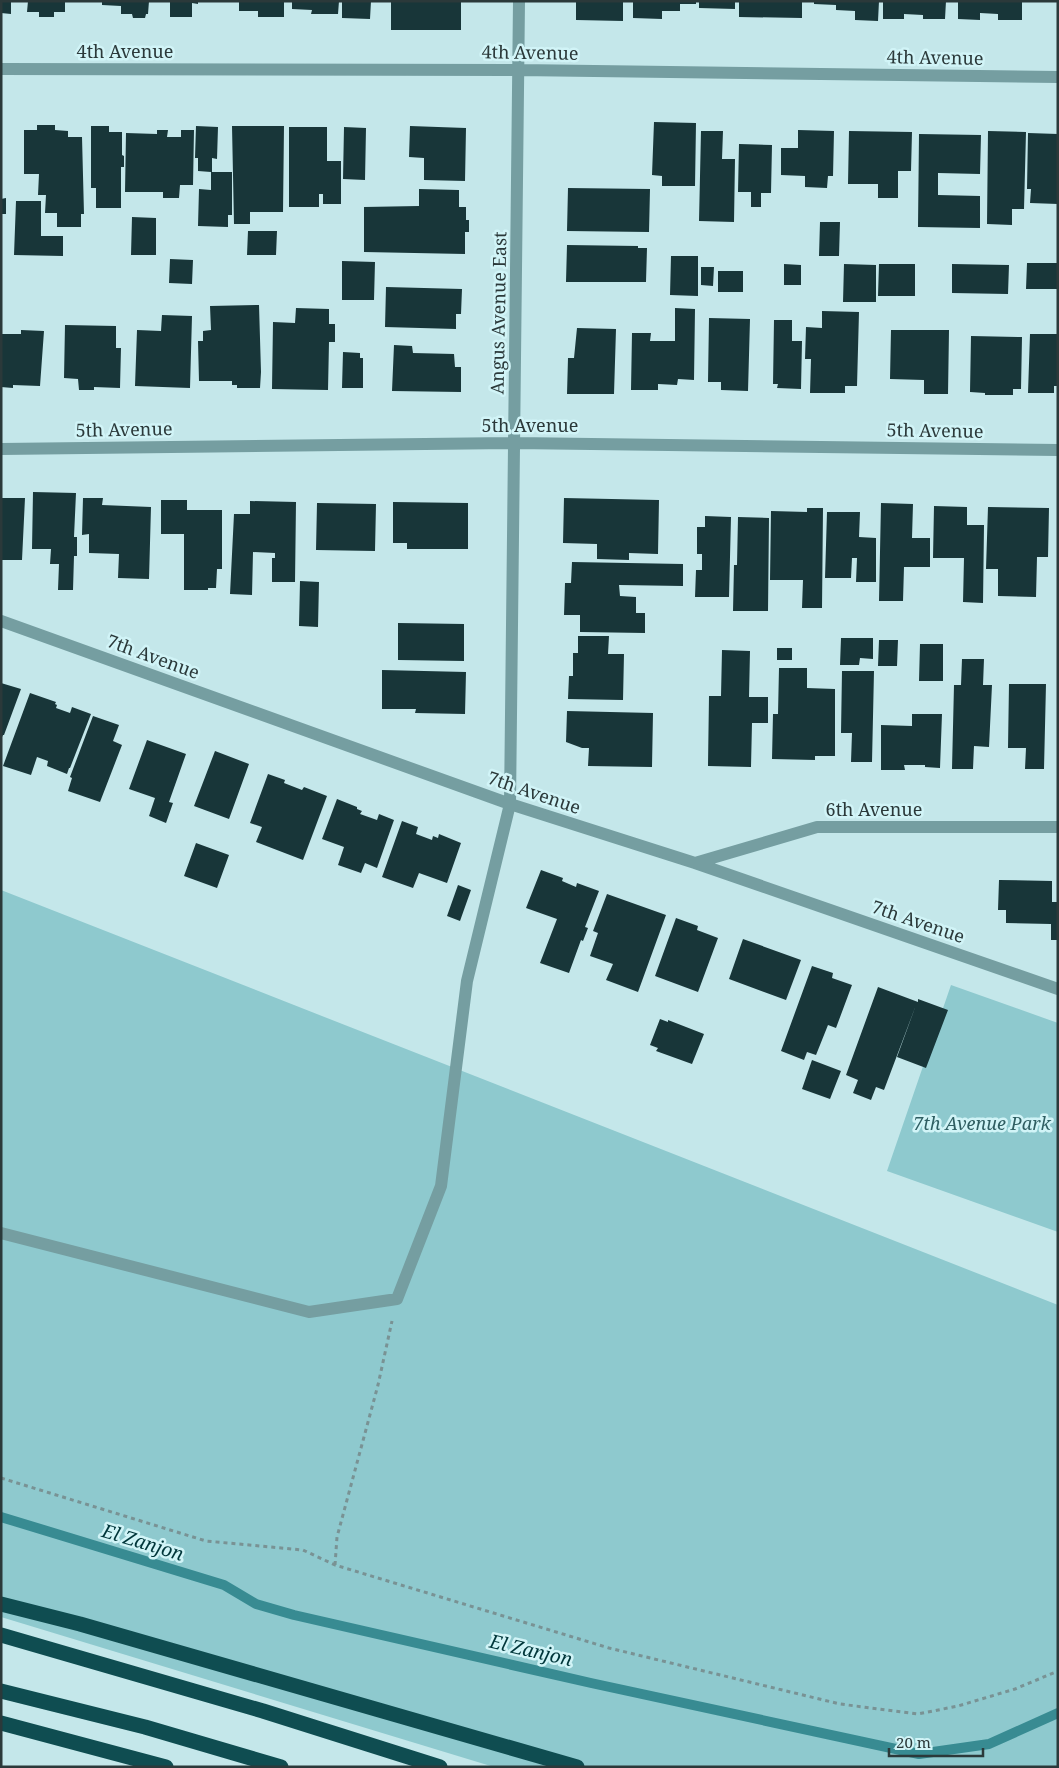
<svg xmlns="http://www.w3.org/2000/svg" width="1059" height="1768" font-family="'Noto Serif',serif">
  <style>
    .green { fill: #8ec9ce }
    .lines { fill: none; stroke-linecap: round; stroke-linejoin: round }
    .stream { stroke: #388b92; stroke-width: 10 }
    .building { fill: #183639 }
    .path { stroke: #799294; stroke-width: 3; stroke-dasharray: 4 4; stroke-linecap: butt }
    .minor { stroke: #759ea1; stroke-width: 12 }
    .highway { stroke: #0f4d51; stroke-width: 15 }
    .labels { text-anchor: middle; stroke-width: 5; stroke-linejoin: round; paint-order: stroke }
    .street-label { font-size: 18px; fill: #2b393a; stroke: #d1f4f7 }
    .park-label { font-size: 18px; font-style: italic; fill: #2f5e62; stroke: #d1f4f7 }
    .water-label { font-size: 19px; font-style: italic; fill: #00363a; stroke: #d1f4f7 }
  </style>
  <rect width="100%" height="100%" fill="#c4e7ea"/>
  <path class="green" d="M1,890L1058,1305V1767H494L1,1617Z
    M951,985L1058,1023V1232L887,1171Z"/>
  <g class="lines">
    <path class="stream" d="M1,1517L224,1585L256,1604L294,1615L591,1683L919,1754L989,1744L1058,1713"/>
  </g>
  <path class="building" d="M1,1H11V14L1,13Z
    M28,1H65V12H54V17H39V12H27Z
    M102,1H149L148,14H146L145,18H133L132,14H121V6L102,5Z
    M170,1H198V4L192,3V17H170Z
    M239,1H284V17H258V11H239Z
    M292,1H339L338,14H311L312,10L292,9Z
    M342,1H371L370,19L342,18Z
    M391,1H461V30H391Z
    M576,1H623V21L576,20Z
    M633,1H696V4H680V11H662V19L633,18Z
    M699,1H735V9L699,8Z
    M739,1H802V18L739,17Z
    M814,1H879L878,21L855,20V11L836,10V5L814,4Z
    M883,1H946L945,19H923V15L904,14V19H883Z
    M958,1H1022V20H998V14L980,13V20L958,19Z
    M654,122L696,123L695,186H662V176L652,175Z
    M37,125H55V130L68,131V137H82L84,214H81V227H57V213H45L46,195H38L39,174H24V130H37Z
    M91,126H109V132H122V155L124,156V167H121V208H96V188H91Z
    M196,126L218,127L217,159L212,158V172H232V215H228V227L198,226L199,189L211,190V172L198,171V158H195Z
    M232,126H284L283,212H250V224H234Z
    M410,126L466,128L465,181L424,180V158L409,157Z
    M289,127H327V161H341V204H323V194H319V207H289Z
    M344,127L366,128L365,180L343,179Z
    M157,130H168L167,137H181V130H194L193,185H180L179,198H163V192H125L126,133L157,134Z
    M798,130L834,131L833,176H828L827,188L805,187V176L781,175V148H798Z
    M701,131H723L722,159H735L734,222L699,221Z
    M849,131L912,132L911,171H898V198H878V184H848Z
    M988,131L1026,132L1024,209H1012V225L987,224Z
    M1028,133L1058,134V204L1030,203L1031,189H1027Z
    M919,134L981,135L980,174L938,173V195L980,196V228L918,227Z
    M739,144L772,145L771,193H761V207H751V192H738Z
    M568,188L650,189L649,232L567,231Z
    M419,189L459,190V207H466V220H469V232H465V254L364,252V207L419,206Z
    M6,198V214H1V199Z
    M16,201H41V236H63V256L14,255Z
    M132,217L156,218V255H131Z
    M820,222H840L839,256H819Z
    M248,231H277L276,255H247Z
    M567,245L638,246V248H647L646,282H566Z
    M671,256H698V296L670,295Z
    M170,259L193,260L192,284L169,283Z
    M342,261L375,262L374,300H342Z
    M1027,263H1058V289H1026Z
    M784,264L801,265V285H784Z
    M844,264L876,265V302H843Z
    M879,264H915V296H878Z
    M952,264L1009,265L1008,294L952,293Z
    M701,267H714L713,286L701,285Z
    M718,271H743V292H718Z
    M386,287L462,289L461,314H456V329L385,327Z
    M259,305L261,372L260,388H237V385H232V381H199L198,341H203V331L211,330L210,306Z
    M296,308L329,309V324H335V342H329L328,390L272,389L273,322L295,323Z
    M675,308L695,309L694,380L678,379L677,385L658,384V390H631L632,333H651L650,341H675Z
    M822,311L859,312L857,386H845V393H810L811,359H805L806,327L822,328Z
    M162,315L192,316L190,388L135,386L137,330L161,331Z
    M709,318L750,319L748,391L721,390V382H708Z
    M774,320H792V341H802L801,389L777,388L778,384H773Z
    M65,325L116,326V348H121L120,388L94,387V390H79L78,379L64,378Z
    M577,328L616,329L614,394H567L568,358H574Z
    M21,330L44,331L40,386L13,385V388L1,387V334H21Z
    M891,330H949L948,394H924V380L890,379Z
    M1030,334H1058V386H1054V393H1028Z
    M971,336L1022,337L1021,389H1013V395H985V393L970,392Z
    M394,345L412,346L413,353L454,354L455,367H461V392L392,391Z
    M343,352L360,353V358H363V388H342Z
    M33,492L76,493L74,537H77V556H74L73,590H58L59,564H50L51,549H32Z
    M1,498H25L22,560H2Z
    M83,498H103L102,505L151,507L149,579L118,578L119,554L89,553V534L82,535Z
    M564,498L659,500L658,554L629,553V560L597,559V544L563,543Z
    M161,500H187V510H222V569H217L216,588H208V590H184V534H161Z
    M250,501L296,502L295,582H272V558H275V553L253,552L252,595L230,594L234,514H250Z
    M393,502L468,503V549H407V543H393Z
    M317,503L376,504L375,551L316,550Z
    M881,503L913,504L912,538H930V567H904L903,601H879Z
    M934,506L967,507V525H984L983,603L963,602L964,558H933Z
    M988,507L1049,508L1048,557H1037L1036,597L998,596V569H986Z
    M807,508H823L822,608H802L803,580H770L771,511L807,512Z
    M827,512H860L859,537L876,538V582H856L857,558H852L851,578H825Z
    M705,516L731,517L729,597H695L696,570H702V554H697V527H705Z
    M738,517L769,518L768,611H733L734,565H737Z
    M572,562L683,564V586L619,585L620,596L636,597V613H645V633L580,632V615H564L565,583H571Z
    M300,581L319,582L318,627L299,626Z
    M398,623L464,624V661L398,660Z
    M578,636H609L608,654H624L623,700L568,699L569,676H573V653H578Z
    M841,638H873V659L860,658L859,665H840Z
    M879,640H898L897,666H878Z
    M920,644H943V681H919Z
    M777,648H792V660H777Z
    M722,650L750,651L749,697H768V723H752L751,767L708,766L709,696H721Z
    M962,659H984L983,685H992L989,747L974,746L973,769H952L954,685H961Z
    M779,668H807V688L835,689V756H815V760L772,759L773,714H778Z
    M382,670L466,672L465,714L415,713L416,709H382Z
    M842,671H874L872,762H851L852,733H841Z
    M1,683L21,689L4,735H3L1,739Z
    M1009,684H1046L1044,769H1025L1026,748H1008Z
    M30,693L56,702L55,704L57,705L56,708L70,713L72,707L91,714L70,768H69L67,774L47,766L48,761L37,757L31,775L3,766Z
    M567,711L653,713L652,767L588,766L589,748H582L566,742Z
    M912,714H942L940,768L925,767V765H904L905,770H881V725L912,726Z
    M93,716L119,725L113,741L122,745L100,802L68,791L72,778L70,777Z
    M147,740L186,754L169,802L173,803L166,823L149,816L155,798L129,789Z
    M215,751L249,764L229,819L194,806Z
    M268,774L285,780L284,783L302,790L304,787L327,796L303,860L256,842L262,827L250,823Z
    M337,799L357,807V809L362,811L360,814L377,820L379,814L394,820L377,868L365,863L361,873L338,865L344,847L322,839Z
    M402,821L418,827L416,834L432,840L433,836L438,838L439,834L461,843L447,883L419,873L413,888L382,877Z
    M196,843L229,855L217,888L184,876Z
    M541,870L563,878L562,881L576,887L577,883L599,891L585,927L588,928L583,941L581,940L569,973L540,963L557,919L526,908Z
    M999,880L1052,881V902H1058V940H1051V924L1006,923V910H998Z
    M458,885L471,890L460,921L447,916Z
    M607,894L666,915L638,992L606,980L613,964L590,956L598,933L593,931Z
    M676,918L698,926L697,930L718,938L698,992L655,976Z
    M743,939L801,960L786,1000L729,979Z
    M812,966L833,973L832,978L852,985L836,1028L828,1025L816,1055L807,1052L804,1060L781,1051Z
    M878,987L918,1002V999L948,1010L926,1068L897,1057L916,1005L884,1090L876,1087L871,1100L853,1093L858,1080L846,1075Z
    M660,1019L668,1022V1020L704,1034L692,1064L656,1051L658,1048L650,1045Z
    M812,1060L841,1071L830,1099L802,1089Z"/>
  <g class="lines">
    <path class="path" d="M1,1478L206,1541L303,1550L335,1565L609,1648L840,1704L918,1714L958,1706L1015,1689L1058,1671
      M335,1565L337,1537L378,1385L392,1321"/>
    <path class="minor" d="M1,69L519,70L1058,77
      M1,449L515,443L1058,450
      M1,621L510,804L695,863L1058,989
      M695,863L817,827H1058
      M1,1233L309,1312L397,1299L441,1186L467,981L510,804L519,1"/>
    <path class="highway" d="M1,1604L80,1624L577,1767
      M1,1635L263,1711L440,1767
      M1,1691L145,1727L281,1767
      M1,1723L166,1767"/>
  </g>
  <g class="labels">
    <g class="street-label">
      <text x="125" y="58">4th Avenue</text>
      <text transform="translate(530 53) rotate(1)" y="6">4th Avenue</text>
      <text transform="translate(935 58) rotate(1)" y="6">4th Avenue</text>
      <text transform="translate(499 313) rotate(-89)" y="6">Angus Avenue East</text>
      <text x="530" y="432">5th Avenue</text>
      <text transform="translate(124 430) rotate(-1)" y="6">5th Avenue</text>
      <text transform="translate(935 431) rotate(1)" y="6">5th Avenue</text>
      <text transform="translate(153 657) rotate(20)" y="6">7th Avenue</text>
      <text transform="translate(534 793) rotate(19)" y="6">7th Avenue</text>
      <text x="874" y="816">6th Avenue</text>
      <text transform="translate(918 922) rotate(19)" y="6">7th Avenue</text>
    </g>
    <g class="park-label">
      <text x="982" y="1130">7th Avenue Park</text>
    </g>
    <g class="water-label">
      <text transform="translate(143 1542) rotate(17)" y="7">El Zanjon</text>
      <text transform="translate(531 1650) rotate(13)" y="7">El Zanjon</text>
    </g>
  </g>
  <rect width="1059" height="1768" fill="none" stroke="#2b393a" stroke-width="5"/>
  <path d="M889 1748v8h94v-8" fill="none" stroke="#2b393a" stroke-width="2.5"/>
  <text x="896" y="1748" font-size="15" fill="#2b393a" stroke="#d1f4f7" stroke-width="4" paint-order="stroke">20 m</text>
</svg>
